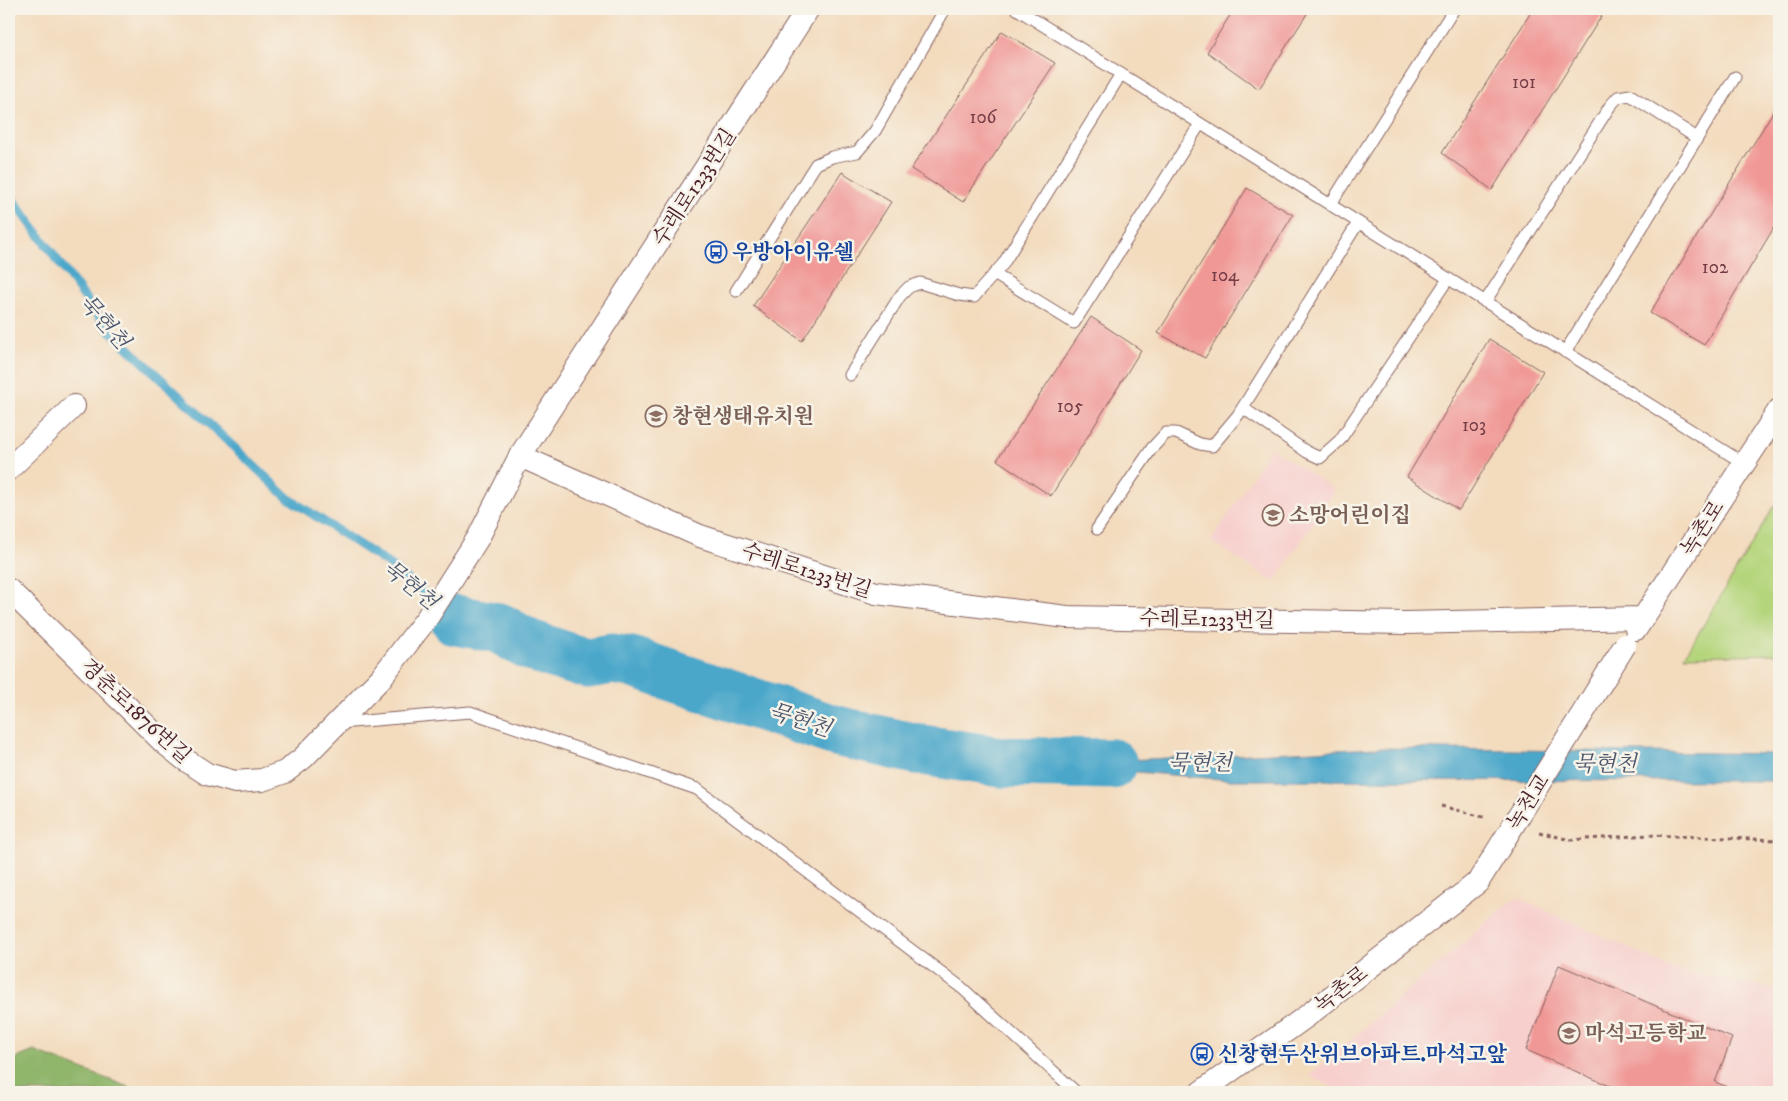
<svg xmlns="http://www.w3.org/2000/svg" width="1788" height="1101" font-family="'IM FELL DW Pica','Noto Serif KR',serif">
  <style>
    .built { fill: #f7d0ce }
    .green { fill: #b5d57d; stroke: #807a54 }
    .forest { fill: #90b66c; stroke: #6d6a4c }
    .water { fill: #4ca7ca; stroke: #4b637a }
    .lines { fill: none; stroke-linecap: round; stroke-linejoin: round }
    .stream { stroke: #4ca7ca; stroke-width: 9 }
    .river { stroke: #4ca7ca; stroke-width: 51 }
    .building { fill: #f09896 }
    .lane-casing { stroke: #85615e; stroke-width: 13 }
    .street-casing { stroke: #85615e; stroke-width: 24 }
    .path { stroke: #85615e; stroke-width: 3; stroke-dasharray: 4 4; stroke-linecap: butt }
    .lane { stroke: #fff; stroke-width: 11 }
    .street { stroke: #fff; stroke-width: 22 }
    .street-bridge-casing { stroke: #85615e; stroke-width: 24; stroke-linecap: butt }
    .street-bridge { stroke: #fff; stroke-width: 22 }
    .labels { text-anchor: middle; stroke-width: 5; stroke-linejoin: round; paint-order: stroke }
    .number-label { font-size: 19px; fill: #743d46 }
    .street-label { font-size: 21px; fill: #4a1f2b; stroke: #f7f3e8 }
    .transit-label { font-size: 21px; font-weight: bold; fill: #164399; stroke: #f7f3e8; text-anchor: start }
    .education-label { font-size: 21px; font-weight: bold; fill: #785e54; stroke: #f7f3e8; text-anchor: start }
    .water-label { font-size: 22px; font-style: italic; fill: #4b556b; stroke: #f7f3e8 }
  </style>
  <rect width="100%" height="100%" fill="#f7f3e8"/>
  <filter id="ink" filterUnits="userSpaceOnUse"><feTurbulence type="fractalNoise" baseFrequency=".02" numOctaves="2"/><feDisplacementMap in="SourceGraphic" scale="10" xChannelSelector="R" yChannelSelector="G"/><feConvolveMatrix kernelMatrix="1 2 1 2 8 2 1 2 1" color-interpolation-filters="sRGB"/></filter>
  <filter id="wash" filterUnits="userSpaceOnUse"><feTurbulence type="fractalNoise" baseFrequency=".0096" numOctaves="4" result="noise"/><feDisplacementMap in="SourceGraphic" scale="20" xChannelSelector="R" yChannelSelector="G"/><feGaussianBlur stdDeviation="1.12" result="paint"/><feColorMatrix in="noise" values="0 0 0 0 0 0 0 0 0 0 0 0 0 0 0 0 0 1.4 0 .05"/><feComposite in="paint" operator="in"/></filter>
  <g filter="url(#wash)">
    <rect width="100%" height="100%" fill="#f3dbbe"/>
    <path class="built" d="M1271,448L1335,490L1274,582L1211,541Z
      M1516,897L1676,970L1779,990V1092H1344L1309,1076Z"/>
    <path class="green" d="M1779,498V654L1685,656Z"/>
    <path class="forest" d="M34,1051L142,1092H9V1061Z"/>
    <path class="water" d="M1378,748L1779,754V781L1231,780L1041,764Z"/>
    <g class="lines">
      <path class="stream" d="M9,194L107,328L288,498L390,565L456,620"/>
      <path class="river" d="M456,620L499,628L527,644L571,659L588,663L612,659L631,662L836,731L916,749L1001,762L1112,764"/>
    </g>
    <g id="blocks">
      <path class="building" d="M1234,9H1310L1259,89L1207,52Z
        M1533,9H1606L1492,190L1442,153Z
        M1002,31L1055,63L963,202L911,169Z
        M1779,102V219L1704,345L1650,313Z
        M842,172L891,202L802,341L753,306Z
        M1247,188L1293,215L1205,358L1158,333Z
        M1091,317L1141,350L1051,496L997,460Z
        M1489,339L1543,372L1459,510L1407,477Z
        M1559,965L1732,1038L1715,1082L1740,1092H1624L1526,1050Z"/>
    </g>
  </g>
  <g filter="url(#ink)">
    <use href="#blocks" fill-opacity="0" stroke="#85615e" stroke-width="1"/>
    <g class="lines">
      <g class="lane-casing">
        <path id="lane" d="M1017,9L1745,464
          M1330,205L1454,9
          M994,274L1074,323L1200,124
          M736,291L816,164L832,157L857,152L875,131L945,9
          M1485,302L1610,106L1618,97L1630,95L1697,138
          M1565,352L1735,77
          M850,375L900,296L909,287L920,283L959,295L974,297L1003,264L1121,74
          M1243,408L1307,452L1320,458L1340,440L1448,279
          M1097,529L1152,448L1166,433H1176L1200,444L1212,446L1238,415L1358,223
          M340,723L470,712L697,789L962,988L1076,1092"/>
      </g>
      <g class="street-casing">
        <path id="street" d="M808,9L520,456L700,536L876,593L1067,617L1405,623L1643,618
          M9,469L74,406
          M9,590L163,742L184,759L207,774L235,782L262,780L285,772L303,758L381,678L427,618L478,538L520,456
          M1636,629L1779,410
          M1201,1092L1307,1016L1478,882"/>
      </g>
      <path class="path" d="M1441,806L1487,818
        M1539,832L1570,840L1649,835L1779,840"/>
      <use href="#lane" class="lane"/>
      <use href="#street" class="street"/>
      <g class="street-bridge-casing">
        <path id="street-bridge" d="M1478,882L1625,645"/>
      </g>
      <use href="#street-bridge" class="street-bridge"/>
    </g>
  </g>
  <defs>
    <g id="bus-ring" transform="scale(1.125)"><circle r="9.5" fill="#f7f3e8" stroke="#1a4fb4" stroke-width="1.5"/><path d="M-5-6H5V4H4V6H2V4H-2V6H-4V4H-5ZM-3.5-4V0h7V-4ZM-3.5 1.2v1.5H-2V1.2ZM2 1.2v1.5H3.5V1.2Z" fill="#1a4fb4"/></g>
    <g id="school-ring" transform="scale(1.125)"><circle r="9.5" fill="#f7f3e8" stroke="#8d6e63" stroke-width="1.5"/><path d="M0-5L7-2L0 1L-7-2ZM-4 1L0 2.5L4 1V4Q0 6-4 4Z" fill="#8d6e63"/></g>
  </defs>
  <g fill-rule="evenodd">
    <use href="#bus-ring" x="716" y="252"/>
    <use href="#school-ring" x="656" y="416"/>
    <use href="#school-ring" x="1273" y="515"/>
    <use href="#school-ring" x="1569" y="1033"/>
    <use href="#bus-ring" x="1202" y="1054"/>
  </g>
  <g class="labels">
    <g class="number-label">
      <text x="1524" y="88">101</text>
      <text x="983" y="123">106</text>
      <text x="1715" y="273">102</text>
      <text x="1225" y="281">104</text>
      <text x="1070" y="412">105</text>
      <text x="1474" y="431">103</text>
    </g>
    <g class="street-label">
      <text transform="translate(694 187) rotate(-57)" y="7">수레로1233번길</text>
      <text transform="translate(1702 528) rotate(-57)" y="7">녹촌로</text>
      <text transform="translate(807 570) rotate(18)" y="7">수레로1233번길</text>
      <text transform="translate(1207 619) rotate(1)" y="7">수레로1233번길</text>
      <text transform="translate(136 711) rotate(43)" y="7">경춘로1876번길</text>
      <text transform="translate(1528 802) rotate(-58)" y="7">녹천교</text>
      <text transform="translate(1341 989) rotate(-38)" y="7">녹촌로</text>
    </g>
    <g class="transit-label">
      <text x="732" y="259">우방아이유쉘</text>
      <text x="1218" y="1061">신창현두산위브아파트.마석고앞</text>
    </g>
    <g class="education-label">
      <text x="672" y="423">창현생태유치원</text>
      <text x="1289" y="522">소망어린이집</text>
      <text x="1585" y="1040">마석고등학교</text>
    </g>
    <g class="water-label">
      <text transform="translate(105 321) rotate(49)" y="8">묵현천</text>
      <text transform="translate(411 584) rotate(39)" y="8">묵현천</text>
      <text transform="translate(800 719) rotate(18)" y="8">묵현천</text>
      <text x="1200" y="770">묵현천</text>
      <text x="1605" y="771">묵현천</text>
    </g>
  </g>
  <rect width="1788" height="1101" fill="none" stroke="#f7f3e8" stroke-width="30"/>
</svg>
